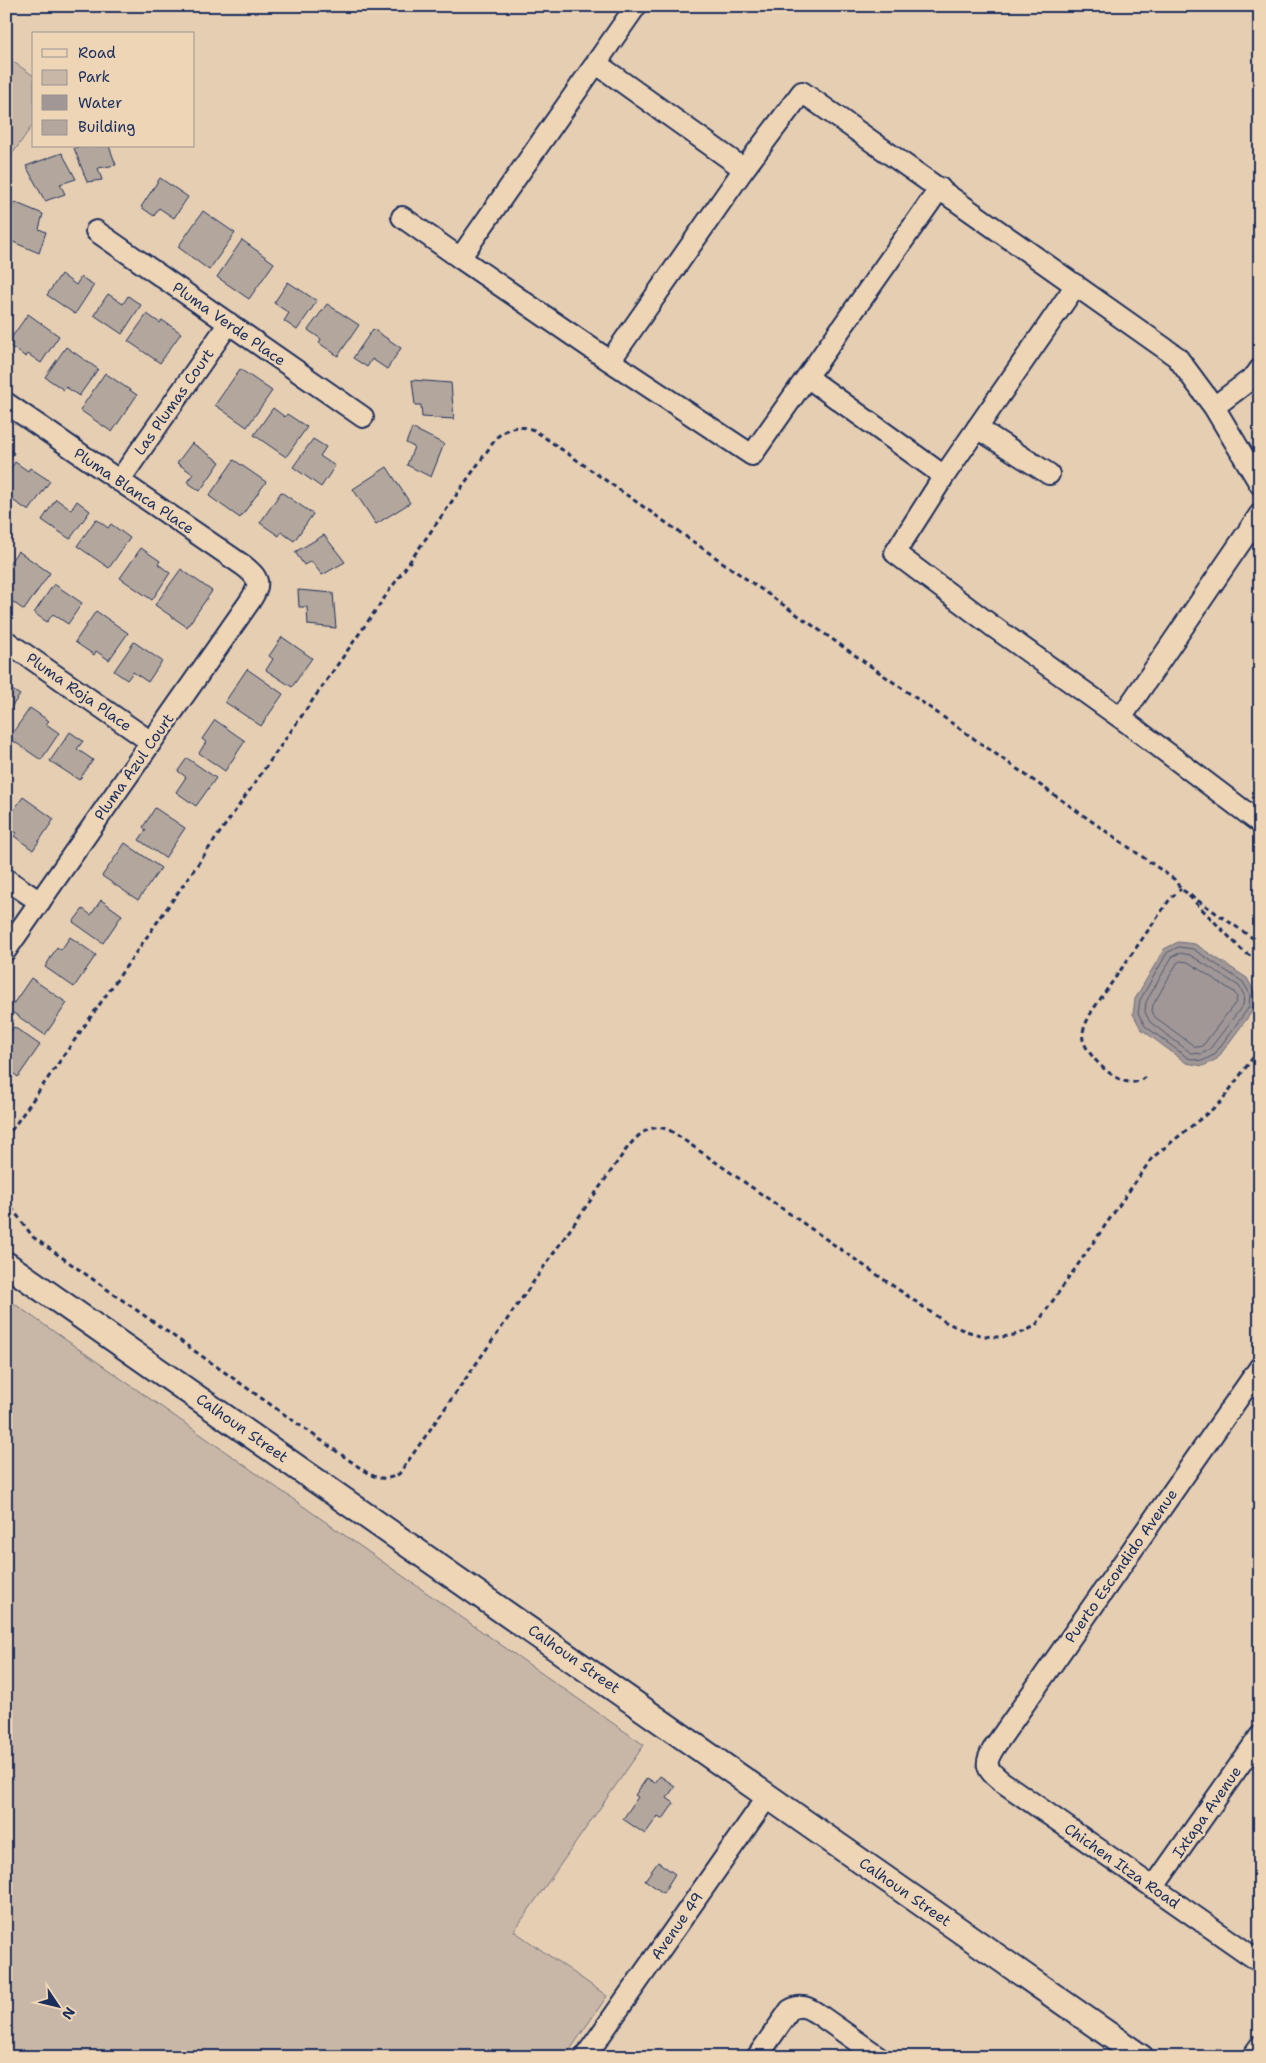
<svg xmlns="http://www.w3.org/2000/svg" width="1266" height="2063" font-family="'Shantell Sans',sans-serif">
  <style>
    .green { fill: #c8b7a6; stroke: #727382 }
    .water { fill: #a09796; stroke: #6b6d80 }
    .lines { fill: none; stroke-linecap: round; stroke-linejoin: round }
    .shore { stroke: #505974; stroke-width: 1 }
    .building { fill: #b3a79d; stroke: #1b2f5e }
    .minor-casing { stroke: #1b2f5e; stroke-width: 24 }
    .tertiary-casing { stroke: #1b2f5e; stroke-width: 28 }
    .path { stroke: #1b2f5e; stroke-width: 3; stroke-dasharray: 5 4; stroke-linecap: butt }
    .minor { stroke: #eed5b6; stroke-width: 20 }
    .tertiary { stroke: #eed5b6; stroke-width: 24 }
    .labels { text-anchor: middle; stroke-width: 5; stroke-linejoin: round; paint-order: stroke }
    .street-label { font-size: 15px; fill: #1b2f5e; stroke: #eed5b6 }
  </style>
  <rect width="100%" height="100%" fill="#e6ceb2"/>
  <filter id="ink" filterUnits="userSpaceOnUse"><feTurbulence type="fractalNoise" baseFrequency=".02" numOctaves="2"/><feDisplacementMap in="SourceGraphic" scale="10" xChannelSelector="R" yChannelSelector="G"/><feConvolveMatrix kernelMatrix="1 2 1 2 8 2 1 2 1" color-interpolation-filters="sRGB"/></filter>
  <g filter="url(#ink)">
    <path class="green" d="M6,57L34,76V123L6,163Z
      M6,1298L644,1745L514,1931L607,1996L565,2057H6Z"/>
    <path class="water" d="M1178,942L1195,944L1247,978L1255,993L1254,1009L1217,1059L1203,1066L1186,1063L1141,1029L1133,1014L1135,999L1164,949Z"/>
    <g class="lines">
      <path class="shore" d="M1179,947L1193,949L1243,982L1250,994L1249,1007L1214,1055L1202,1061L1188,1058L1145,1026L1138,1013L1140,1000L1167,953Z
        M1180,953L1190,955L1239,986L1244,995L1243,1005L1209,1050L1201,1054L1191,1053L1150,1022L1145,1012L1146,1002L1172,957Z
        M1181,961L1188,962L1234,992L1237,997L1236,1002L1204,1044L1200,1047L1194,1046L1155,1017L1152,1011L1153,1005L1177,963Z"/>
    </g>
    <path class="building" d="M82,146H109L116,165L98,168L102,180L87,182L74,148Z
      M62,153L76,179L60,184L65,194L45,201L26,166Z
      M160,178L188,197L174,218L159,208L154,216L141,207Z
      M14,202L43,214L39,229L46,232L39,253L6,239V226Z
      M203,211L235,233L209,270L178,247Z
      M242,240L274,263L249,299L217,277Z
      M61,274L76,285L81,277L94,285L75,314L47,295Z
      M288,282L317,301L297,330L284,321L289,313L274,303Z
      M108,294L123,304L128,296L141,305L122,334L94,315Z
      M327,304L359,325L338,356L319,343L321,339L308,330Z
      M28,314L59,336L41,363L28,354L26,357L7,344Z
      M147,314L160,323L162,320L181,333L160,363L128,341Z
      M373,329L401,348L387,369L372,359L367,367L353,358Z
      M66,347L98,369L79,396L66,387L64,390L45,377Z
      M240,369L272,391L247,427L215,405Z
      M105,373L137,395L112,432L80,410Z
      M412,380L451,383L454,419L422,417L421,405H415Z
      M273,408L285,417L287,414L307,427L286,457L254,435Z
      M412,428L444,444L431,477L407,465L414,447L406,443Z
      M313,439L326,447L320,456L335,466L321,487L293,467Z
      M192,443L220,462L200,491L187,482L193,474L177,463Z
      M6,448L14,453L6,465Z
      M234,460L266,482L240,518L209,496Z
      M15,462L28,471L30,468L50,481L29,511L6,496V476Z
      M387,467L410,503L376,524L353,489Z
      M281,492L313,514L294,541L281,532L279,536L260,523Z
      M56,499L71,510L77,501L90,511L70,539L42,520Z
      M96,519L108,528L111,524L130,538L109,568L77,546Z
      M324,535L345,562L322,575L311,561L304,565L295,552Z
      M141,548L160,561L158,564L170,573L152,600L120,578Z
      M18,551L50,573L24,610L6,597V568Z
      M181,569L212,591L187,627L155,605Z
      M54,584L82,603L68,624L53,614L47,622L34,613Z
      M298,590L333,593L336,628L308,625L307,607H299Z
      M96,611L128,633L109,660L96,651L94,655L75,642Z
      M282,637L312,658L292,687L266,670L273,659L269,656Z
      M134,642L162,661L148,682L133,672L127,680L114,671Z
      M247,669L283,694L261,726L225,702Z
      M6,686L20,695L6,714Z
      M30,708L49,721L46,724L59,733L41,760L9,738Z
      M215,720L245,741L225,771L199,753L206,742L202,739Z
      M70,732L83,741L77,749L93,760L79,780L50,761Z
      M187,758L216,778L196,806L176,792L186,777L178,771Z
      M23,797L54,819L33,850L14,836L17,833L6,826V821Z
      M155,808L185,828L165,858L139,840L146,830L143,827Z
      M125,843L161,868L138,900L102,876Z
      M101,900L122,915L103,943L73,922L83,909L91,915Z
      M70,937L96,955L74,987L45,967L57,947L61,950Z
      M31,978L67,1003L45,1035L9,1010Z
      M14,1027L40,1045L18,1077L6,1068V1038Z
      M660,1776L675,1786L667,1798L674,1803L663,1819L658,1816L645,1834L623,1819L638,1797L635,1795L647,1778L655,1783Z
      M658,1862L675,1874L663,1893L645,1880Z"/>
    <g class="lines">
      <g class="minor-casing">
        <path id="minor" d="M597,64L744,169
          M940,188L752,455L610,361L744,169L802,92L1177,357L1214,407L1260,484
          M402,217L460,258
          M96,231L363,417
          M610,361L460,258L636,6
          M807,377L944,476L1076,285
          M6,403L244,566C260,579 261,584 250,601L6,950
          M1214,407L1255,376L1260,369
          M977,428L1049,474
          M944,476L895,553L991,625L1121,718
          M119,481L229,323
          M1260,514L1121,718L1260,823
          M6,641L151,742
          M6,879L40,902
          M1260,1367L995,1746C984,1764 985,1768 1001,1781L1260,1962
          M1153,1888L1260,1736
          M585,2057L768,1796
          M757,2057L790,2010C801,2004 807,2007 818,2014L879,2057
          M1252,2057L1260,2046"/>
      </g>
      <g class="tertiary-casing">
        <path id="tertiary" d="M6,1264L1141,2057"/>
      </g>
      <path class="path" d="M1189,896L1244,952L1260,962
        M1145,1077C1126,1096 1089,1059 1083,1040C1081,1030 1088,1019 1092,1011L1170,899L1181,889
        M6,1138L497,437C510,426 519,425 534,430L1174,879L1181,889L1260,943
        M6,1200L33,1237L366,1472C378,1479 386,1481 399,1474L625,1151C637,1135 651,1121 671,1131L942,1320C972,1336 1005,1346 1036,1325L1152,1158L1220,1103L1260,1048"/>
      <use href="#minor" class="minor"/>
      <use href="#tertiary" class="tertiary"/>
    </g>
  </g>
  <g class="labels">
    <g class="street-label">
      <text transform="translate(229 324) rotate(35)" y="5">Pluma Verde Place</text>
      <text transform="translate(174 402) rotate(-55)" y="5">Las Plumas Court</text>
      <text transform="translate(134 491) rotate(34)" y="5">Pluma Blanca Place</text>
      <text transform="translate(79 692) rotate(35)" y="5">Pluma Roja Place</text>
      <text transform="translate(134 767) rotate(-55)" y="5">Pluma Azul Court</text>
      <text transform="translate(242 1428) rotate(35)" y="5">Calhoun Street</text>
      <text transform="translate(1121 1566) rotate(-55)" y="5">Puerto Escondido Avenue</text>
      <text transform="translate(574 1659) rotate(35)" y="5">Calhoun Street</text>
      <text transform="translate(1207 1812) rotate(-55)" y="5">Ixtapa Avenue</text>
      <text transform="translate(1122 1866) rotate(35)" y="5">Chichen Itza Road</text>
      <text transform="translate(905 1892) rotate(35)" y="5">Calhoun Street</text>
      <text transform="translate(677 1926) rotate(-55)" y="5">Avenue 49</text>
    </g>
  </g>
  <rect width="1266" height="2063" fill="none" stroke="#eed5b6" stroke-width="25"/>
  <rect x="12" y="12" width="1241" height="2038" fill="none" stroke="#1b2f5e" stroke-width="2" filter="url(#ink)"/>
  <rect x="32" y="32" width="162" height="115" fill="#eed5b6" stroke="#9a9393"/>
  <rect x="42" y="49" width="25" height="8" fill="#eed5b6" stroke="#9a9393"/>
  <text x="78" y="58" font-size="15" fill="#1b2f5e">Road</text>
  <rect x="42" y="70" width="25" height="15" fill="#c8b7a6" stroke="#9a9393"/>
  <text x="78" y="82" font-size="15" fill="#1b2f5e">Park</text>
  <rect x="42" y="95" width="25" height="15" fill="#a09796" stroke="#9a9393"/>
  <text x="78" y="108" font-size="15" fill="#1b2f5e">Water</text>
  <rect x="42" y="120" width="25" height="15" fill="#b3a79d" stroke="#9a9393"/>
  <text x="78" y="132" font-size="15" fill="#1b2f5e">Building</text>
  <g transform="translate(58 2006) rotate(125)" stroke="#eed5b6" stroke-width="4" paint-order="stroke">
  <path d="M0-4L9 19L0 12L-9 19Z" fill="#1b2f5e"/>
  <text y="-8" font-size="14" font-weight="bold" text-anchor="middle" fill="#1b2f5e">N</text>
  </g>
</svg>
